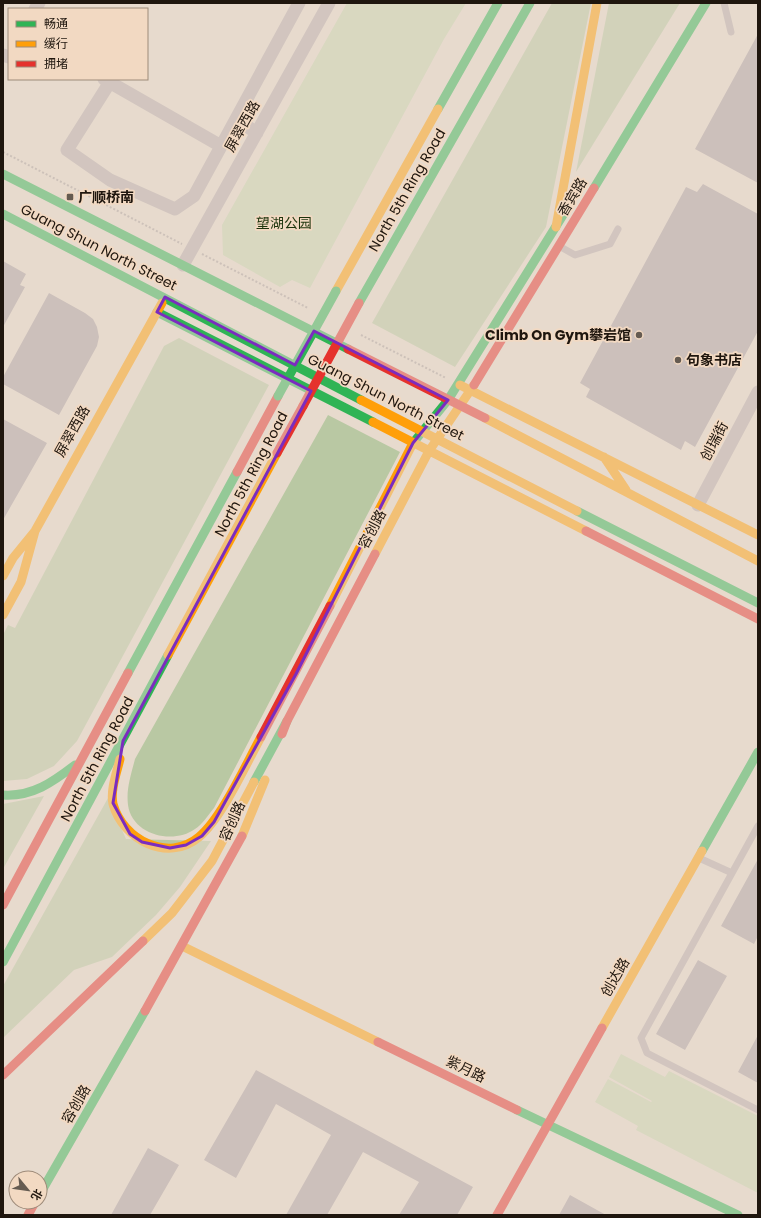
<svg xmlns="http://www.w3.org/2000/svg" width="761" height="1218" font-family="Poppins,'Noto Sans SC',sans-serif">
  <style>
    .green { fill: #c7d4b0 }
    .forest { fill: #b9c8a3 }
    .building { fill: #aca0a4 }
    .lines { fill: none; stroke-linecap: round; stroke-linejoin: round }
    .path { stroke: #ada3a0; stroke-width: 2; stroke-dasharray: 2 2; stroke-linecap: butt }
    .lane { stroke: #b8acad; stroke-width: 7 }
    .street { stroke: #b8acad; stroke-width: 13 }
    .fast { stroke: #30b455; stroke-width: 9 }
    .slow { stroke: #ff9f0a; stroke-width: 9 }
    .jam { stroke: #e5322d; stroke-width: 9 }
    .fast-bridge { stroke: #30b455; stroke-width: 9 }
    .jam-bridge { stroke: #e5322d; stroke-width: 9 }
    .marked { fill: none; stroke: #7b2cbf; stroke-width: 3; stroke-linejoin: round }
    .poi-dot { fill: #655b51; stroke: #f2d9c2; stroke-width: 1.5 }
    .labels { text-anchor: middle; stroke-width: 3.5; stroke-linejoin: round; paint-order: stroke }
    .street-label { font-size: 14px; fill: #1f160e; stroke: #f2d9c2 }
    .poi-label { font-size: 14px; font-weight: bold; fill: #1f160e; stroke: #f2d9c2; text-anchor: start }
    .park-label { font-size: 14px; fill: #1d350d; stroke: #f2d9c2 }
  </style>
  <rect width="100%" height="100%" fill="#e7dacd"/>
  <path class="green" d="M347,3H466L444,39L310,288L292,280L280,287L223,255L222,225Z
    M621,1054L665,1077L669,1071L758,1116V1193L636,1130L638,1126L595,1102L608,1079L651,1102L652,1101L609,1077Z"/>
  <path class="forest" d="M552,3H591L546,227L455,367L372,323Z
    M609,3H680L576,172Z
    M179,338L269,385L77,741L54,766L27,779L3,781V635L8,625L15,628L164,346Z
    M328,415L400,452L214,808C208,815 202,825 195,829C173,845 132,835 128,805C126,789 131,775 135,759Z
    M44,796L3,869V804Z
    M108,798L126,839L211,841L180,887L156,915L112,957L74,970L3,1038V986Z"/>
  <path class="building" d="M758,34V183L695,149Z
    M703,184L758,214V331L695,447L685,441L681,450L586,397L590,389L580,383L686,187L697,192Z
    M3,261L26,274L20,285L25,287L3,327Z
    M49,293L85,313L93,319L97,327L99,337L97,346L59,415L3,384V377Z
    M3,419L47,443L3,520Z
    M758,859V936L754,944L721,926Z
    M698,960L727,976L685,1050L656,1034Z
    M758,1035V1083L738,1072Z
    M256,1070L473,1187L457,1215H399L419,1182L363,1152L327,1215H286L331,1135L276,1104L236,1178L204,1160Z
    M148,1148L179,1165L150,1215H111Z
    M570,1195L606,1215H559Z"/>
  <g class="lines">
    <path class="path" d="M3,152L182,244
      M202,254L308,308
      M361,335L446,378"/>
    <path class="lane" d="M724,3L731,32
      M559,246L575,255L610,244L618,229
      M758,826L641,1038L647,1053L758,1110
      M699,858L732,873"/>
    <path class="street" d="M35,9L39,3
      M3,55L9,57
      M104,79L221,146
      M110,82L67,150L110,180L175,209L194,196L299,3
      M236,119L257,133
      M183,265L329,3
      M698,505L758,392"/>
    <path class="fast" d="M438,109L498,3
      M3,174L348,349
      M594,188L706,3
      M3,214L361,400
      M359,303L530,3
      M157,312L373,422
      M413,443L448,400L563,215
      M577,511L758,603
      M128,673L237,472
      M254,782L287,721
      M3,795C32,797 53,782 75,765
      M702,851L758,752
      M3,962L168,655
      M517,1110L738,1215
      M40,1194L145,1011"/>
    <path class="slow" d="M556,227L597,3
      M336,291L438,109
      M460,385L758,535
      M361,400L577,511
      M485,418L758,561
      M373,422L586,531
      M604,457L626,490
      M375,554L429,451L474,385
      M3,576L13,558L35,531L162,303
      M330,606L413,443
      M3,615L21,582L35,531
      M168,655L277,453
      M120,759C117,772 110,790 113,804C123,840 168,863 199,837C222,818 246,764 261,737
      M242,836L265,780
      M143,941L172,913L212,861L254,782
      M182,946L378,1042
      M602,1028L702,851"/>
    <path class="jam" d="M348,349L485,418
      M474,385L594,188
      M277,453L303,406
      M237,472L278,396
      M586,531L758,619
      M282,734L287,721L375,554
      M261,737L330,606
      M3,905L128,673
      M145,1011L242,836
      M378,1042L517,1110
      M3,1075L143,941
      M28,1215L35,1202
      M497,1215L602,1028"/>
    <path class="fast-bridge" d="M278,396L336,291"/>
    <path class="jam-bridge" d="M303,406L359,303"/>
  </g>
  <path d="M0 0H761V1218H0ZM165,297L295,365L314,331L448,400L413,443L296,674L214,822L202,836L186,845L170,848L142,842L130,834L113,803L123,741L311,391L157,312Z" fill="#e7dacd" fill-opacity=".55" fill-rule="evenodd"/>
  <path class="marked" d="M165,297L295,365L314,331L448,400L413,443L296,674L214,822L202,836L186,845L170,848L142,842L130,834L113,803L123,741L311,391L157,312Z"/>
  <g class="poi-dot">
    <rect x="66" y="193" width="8" height="8" rx="2"/>
    <circle cx="639" cy="335" r="4"/>
    <circle cx="678" cy="360" r="4"/>
  </g>
  <g class="labels">
    <g class="street-label">
      <text transform="translate(242 126) rotate(-61)" y="5">屏翠西路</text>
      <text transform="translate(407 190) rotate(-60)" y="5">North 5th Ring Road</text>
      <text transform="translate(572 197) rotate(-59)" y="5">香宾路</text>
      <text transform="translate(99 247) rotate(27)" y="5">Guang Shun North Street</text>
      <text transform="translate(386 397) rotate(27)" y="5">Guang Shun North Street</text>
      <text transform="translate(72 431) rotate(-61)" y="5">屏翠西路</text>
      <text transform="translate(714 441) rotate(-62)" y="5">创瑞街</text>
      <text transform="translate(251 474) rotate(-62)" y="5">North 5th Ring Road</text>
      <text transform="translate(372 529) rotate(-62)" y="5">容创路</text>
      <text transform="translate(97 759) rotate(-62)" y="5">North 5th Ring Road</text>
      <text transform="translate(232 821) rotate(-66)" y="5">容创路</text>
      <text transform="translate(615 977) rotate(-60)" y="5">创达路</text>
      <text transform="translate(466 1069) rotate(26)" y="5">紫月路</text>
      <text transform="translate(76 1104) rotate(-60)" y="5">容创路</text>
    </g>
    <g class="poi-label">
      <text x="78" y="202">广顺桥南</text>
      <text x="631" y="340" text-anchor="end">Climb On Gym攀岩馆</text>
      <text x="686" y="365">句象书店</text>
    </g>
    <g class="park-label">
      <text x="284" y="228">望湖公园</text>
    </g>
  </g>
  <rect width="761" height="1218" fill="none" stroke="#1f160e" stroke-width="8"/>
  <rect x="8" y="8" width="140" height="72" fill="#f2d9c2" stroke="#9e8b7a"/>
  <rect x="16" y="21" width="20" height="6" fill="#30b455" stroke="#9e8b7a"/>
  <text x="44" y="28" font-size="12" fill="#1f160e">畅通</text>
  <rect x="16" y="41" width="20" height="6" fill="#ff9f0a" stroke="#9e8b7a"/>
  <text x="44" y="48" font-size="12" fill="#1f160e">缓行</text>
  <rect x="16" y="61" width="20" height="6" fill="#e5322d" stroke="#9e8b7a"/>
  <text x="44" y="68" font-size="12" fill="#1f160e">拥堵</text>
  <g transform="translate(28 1190) rotate(119)"><circle r="19" fill="#f2d9c2" stroke="#9e8b7a"/>
  <path d="M0-3L7 15L0 10L-7 15Z" fill="#655b51"/>
  <text y="-6" font-size="11" font-weight="bold" text-anchor="middle" fill="#1f160e">北</text>
  </g>
</svg>
